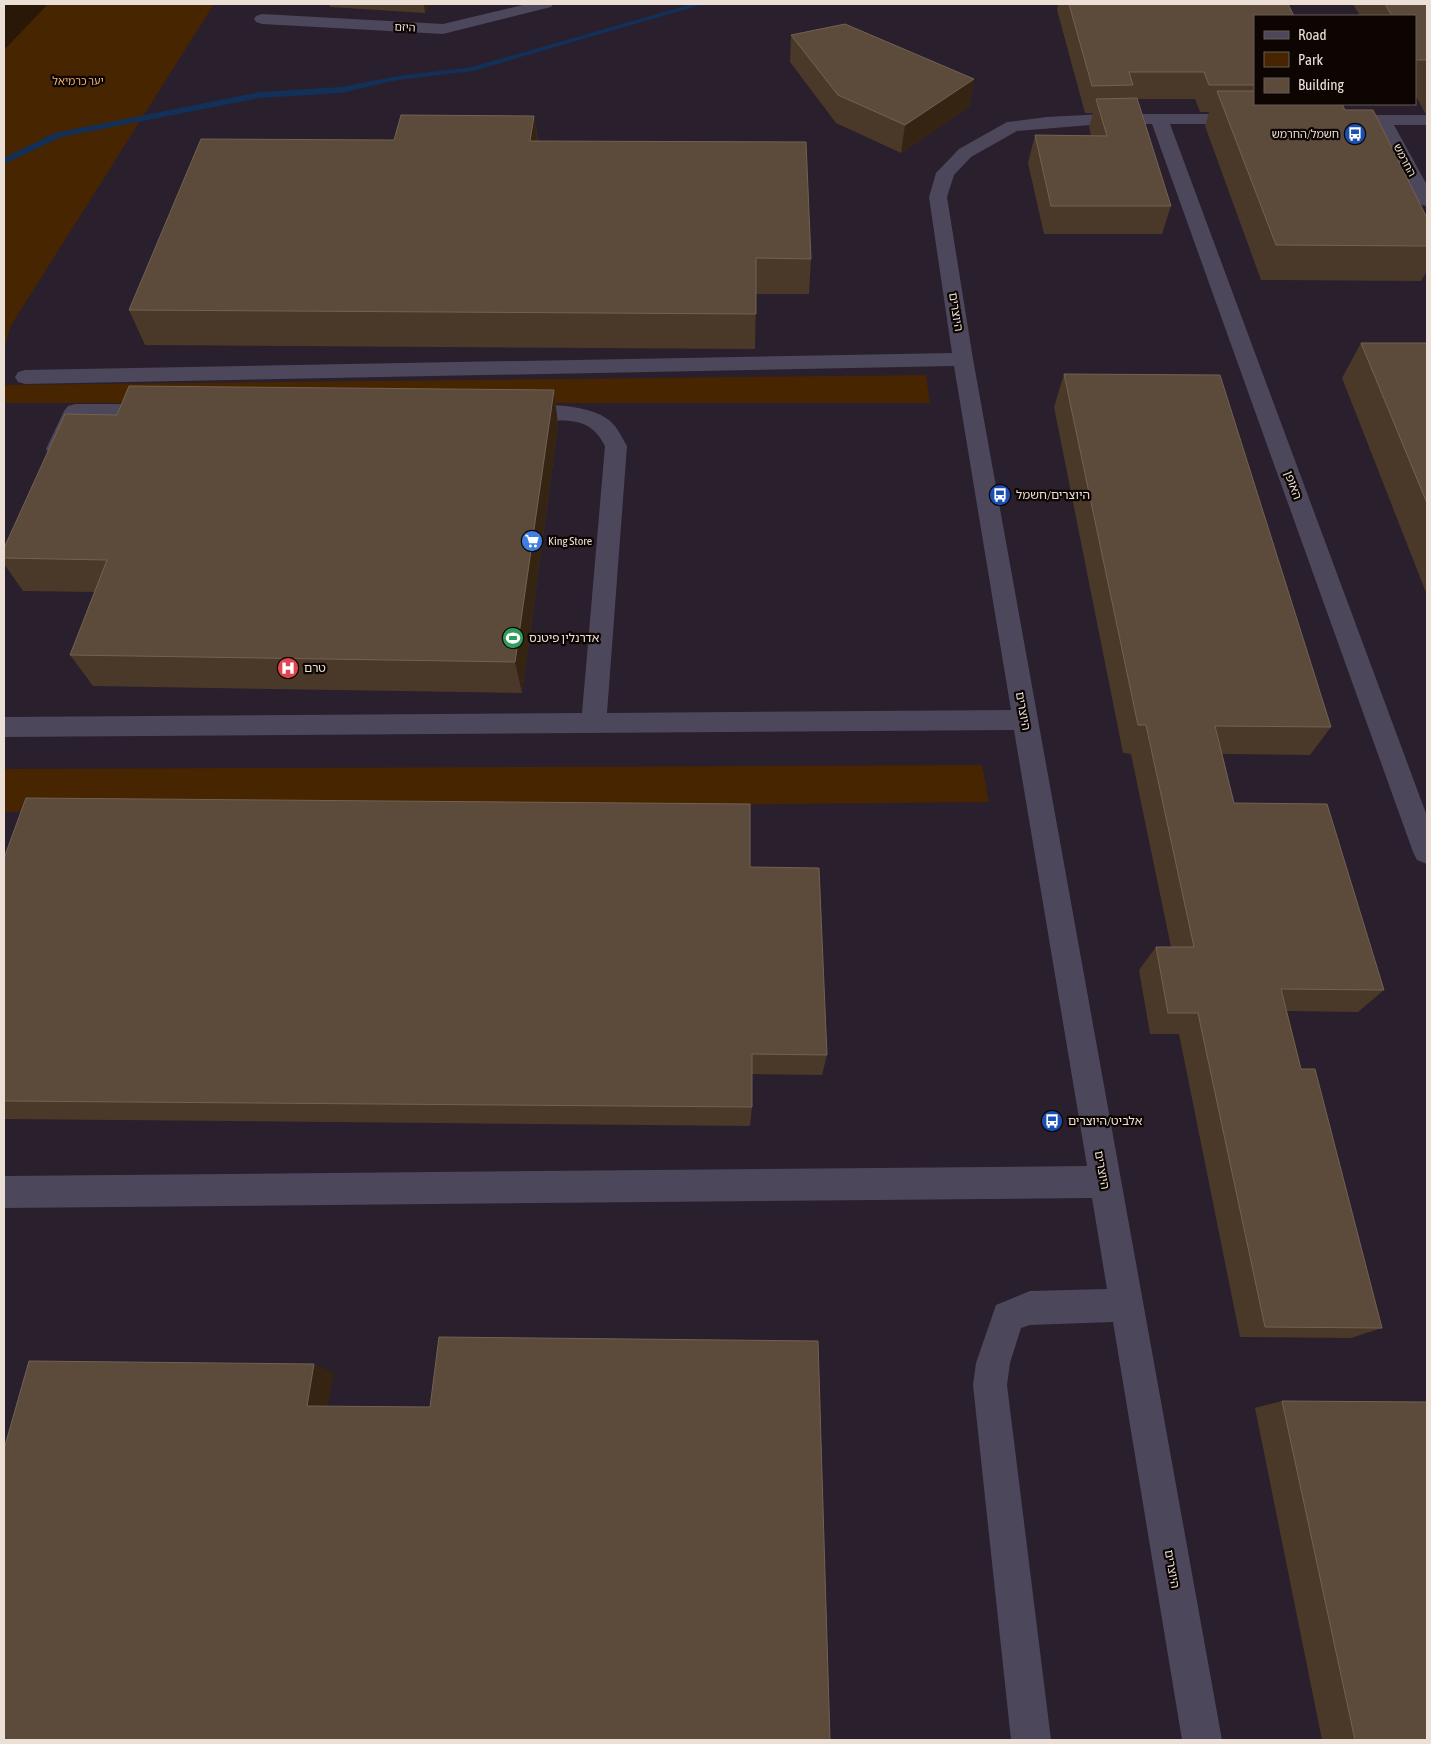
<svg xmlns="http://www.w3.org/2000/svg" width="1431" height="1744" font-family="'Asap Condensed','Noto Sans Hebrew',sans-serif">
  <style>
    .industrial { fill: #291f2d; fill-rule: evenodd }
    .green { fill: #462500 }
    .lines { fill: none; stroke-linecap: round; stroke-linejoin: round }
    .stream { fill: #133058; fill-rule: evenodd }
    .minor { fill: #4d475c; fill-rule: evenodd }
    .wall { fill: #4a3928 }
    .shaded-wall { fill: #362413 }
    .building { fill: #5c4b3b; stroke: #726253 }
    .labels { text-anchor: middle; stroke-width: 4.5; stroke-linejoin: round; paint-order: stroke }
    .far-street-label { font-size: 11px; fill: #ece0d6; stroke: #0c0502 }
    .far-park-label { font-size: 11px; fill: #f3b274; stroke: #0c0502 }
    .far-poi-label { font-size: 11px; fill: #ece0d6; stroke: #0c0502; text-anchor: end }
    .street-label { font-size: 12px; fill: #ece0d6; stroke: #0c0502 }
    .poi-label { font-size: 12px; fill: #ece0d6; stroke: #0c0502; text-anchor: start }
  </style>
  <rect width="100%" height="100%" fill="#291807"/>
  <path class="industrial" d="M118,4H1427V1740H4V272ZM1255,16H1415V104H1255Z"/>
  <path class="green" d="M48,4H214L10,327L4,351V50Z
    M926,375L930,403H4V385Z
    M982,765L989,802L4,812V769Z"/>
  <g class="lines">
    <path class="stream" d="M692,4H704L473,71L398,80L341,93L260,98L61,137L4,164V158L55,133L260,92L341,87L398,76L472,67Z"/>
    <path class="minor" d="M527,4H553L551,7L443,34L262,24L256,22L254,19L256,16L262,14L443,24Z
      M1103,114H1245L1251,115L1254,119L1251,123L1245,124H1170L1427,816V864L1417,860L1413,852L1152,124H1103L1017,131L971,157L954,175L947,197L973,359L1222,1740H1182L1113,1322L1030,1325L1021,1328L1010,1363L1007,1385L1051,1740H1011L973,1385L976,1363L996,1305L1030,1291L1107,1289L1092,1198L4,1208V1176L1087,1166L1014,730L4,737V717L582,713L605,446C585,405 547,428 513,419L510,414L513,409C537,402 585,404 606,418C616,424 621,436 627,446L607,713L1011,710L954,366L25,384L18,382L15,377L18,372L25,370L952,353L929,197L936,173L959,149L1007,122L1047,117Z
      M1340,115H1427V125H1394L1427,185V206L1421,205L1418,201L1377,125L1334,124L1331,120L1334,116Z
      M75,404H155L162,406L166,411L162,416L155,418H82L65,454L57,456L49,454L46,449L64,411L68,406Z"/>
  </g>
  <path class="wall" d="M329,4H430L425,13L330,7Z
    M1058,4H1288L1255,16V104L1345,110L1427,218V271L1421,281L1261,280L1205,126L1209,112H1200L1195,99H1137L1171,206L1162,234H1044L1028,163L1035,135H1091L1089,127L1093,113H1085L1057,10Z
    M1353,4H1427V114L1425,113L1415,94V16H1360Z
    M791,35L974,79L969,107L901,153L836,123L790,62Z
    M534,116L538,141L811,259L809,294H756L755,349L145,345L129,310Z
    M1361,343H1427V595L1342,378Z
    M1064,374L1331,727L1310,755L1222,754L1234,803L1384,990L1358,1012L1287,1011L1301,1069L1382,1328L1351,1338L1240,1337L1179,1034H1150L1139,970L1156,947H1171L1131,754L1123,753L1054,407Z
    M554,390L558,425L522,693L93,686L70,655L95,592L23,591L4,564V548L117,415Z
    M4,858L827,1055L822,1075L752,1074V1107L750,1126L4,1119Z
    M1282,1401L1427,1740H1322L1255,1408Z"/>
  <path class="shaded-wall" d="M424,4H430L425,13Z
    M974,79L969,107L901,153L905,125Z
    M534,116L539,151L530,141Z
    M554,390L558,425L522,693L515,662Z
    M314,1364L334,1373L327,1412L307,1406Z"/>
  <path class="building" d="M1069,4H1288L1294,16H1255V85H1209L1204,72H1129L1133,85L1092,86Z
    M1385,4H1427V60H1417L1415,57V16H1392Z
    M845,24L974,79L905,125L838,95L791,35Z
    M1217,91H1255V104H1342L1345,110H1373L1427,218V246L1276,245Z
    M1137,98L1171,206H1051L1035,135L1107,136L1096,99Z
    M401,115L534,116L530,141L806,142L811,259L756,258V314L129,310L201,139L394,140Z
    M1361,343H1427V503Z
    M1064,374L1220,375L1331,727L1215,726L1234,803L1327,804L1384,990L1281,989L1301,1069H1315L1382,1328L1265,1327L1198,1013H1168L1156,947H1194L1146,725H1138Z
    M129,386L554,390L515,662L70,655L107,560L4,558V548L65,414L117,415Z
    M26,798L750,804V867L819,868L827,1055L752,1054V1107L4,1101V858Z
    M439,1337L818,1341L830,1740H4V1449L29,1361L314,1364L307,1406L430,1407Z
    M1282,1401L1427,1402V1740H1355Z"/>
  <defs>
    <g id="bus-disc" transform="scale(1.125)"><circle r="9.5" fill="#1a4fb4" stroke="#0c0502"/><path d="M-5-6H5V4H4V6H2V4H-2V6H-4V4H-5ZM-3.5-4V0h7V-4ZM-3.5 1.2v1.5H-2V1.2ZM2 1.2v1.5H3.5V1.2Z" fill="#fff"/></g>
    <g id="supermarket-disc" transform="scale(1.125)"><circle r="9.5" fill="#3f7fe0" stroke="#0c0502"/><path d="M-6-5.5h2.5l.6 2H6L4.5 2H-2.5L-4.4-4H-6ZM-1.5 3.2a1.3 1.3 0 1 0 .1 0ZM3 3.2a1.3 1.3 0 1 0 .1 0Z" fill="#fff"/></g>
    <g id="stadium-disc" transform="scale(1.125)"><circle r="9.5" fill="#2e9e5b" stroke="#0c0502"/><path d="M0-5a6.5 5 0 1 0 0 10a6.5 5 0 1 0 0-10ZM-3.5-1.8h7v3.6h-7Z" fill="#fff"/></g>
    <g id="hospital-disc" transform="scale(1.125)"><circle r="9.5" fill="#e0444e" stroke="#0c0502"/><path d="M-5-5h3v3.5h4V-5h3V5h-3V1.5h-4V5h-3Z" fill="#fff"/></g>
  </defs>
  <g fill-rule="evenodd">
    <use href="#bus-disc" x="1355" y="134"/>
    <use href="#bus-disc" x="1000" y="495"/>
    <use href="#supermarket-disc" x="532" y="541"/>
    <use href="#stadium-disc" x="513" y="638"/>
    <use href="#hospital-disc" x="288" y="668"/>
    <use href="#bus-disc" x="1052" y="1121"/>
  </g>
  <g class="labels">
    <g class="far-street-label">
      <text transform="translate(405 27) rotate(3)" y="4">היזם</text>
      <text transform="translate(1405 160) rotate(62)" y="4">החרמש</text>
    </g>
    <g class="far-park-label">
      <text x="78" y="85">יער כרמיאל</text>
    </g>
    <g class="far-poi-label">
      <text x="1339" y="138">חשמל/החרמש</text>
    </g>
    <g class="street-label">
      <text transform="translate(956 312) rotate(81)" y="4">היוצרים</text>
      <text transform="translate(1293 485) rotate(70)" y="4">האופן</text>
      <text transform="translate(1023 711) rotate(80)" y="4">היוצרים</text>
      <text transform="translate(1102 1170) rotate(80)" y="4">היוצרים</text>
      <text transform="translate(1172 1569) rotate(80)" y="4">היוצרים</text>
    </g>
    <g class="poi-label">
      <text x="1016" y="499">היוצרים/חשמל</text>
      <text x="548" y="545">King Store</text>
      <text x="529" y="642">אדרנלין פיטנס</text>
      <text x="304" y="672">טרם</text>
      <text x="1068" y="1125">אלביט/היוצרים</text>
    </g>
  </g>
  <rect width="1431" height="1744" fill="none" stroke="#ece0d6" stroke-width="10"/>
  <rect x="1254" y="15" width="162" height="90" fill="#0c0502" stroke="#665d57"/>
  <rect x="1264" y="31" width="25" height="8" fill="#4d475c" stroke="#665d57"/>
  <text x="1298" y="40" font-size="15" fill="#ece0d6">Road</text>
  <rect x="1264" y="52" width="25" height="15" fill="#462500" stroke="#665d57"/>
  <text x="1298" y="65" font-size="15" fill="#ece0d6">Park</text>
  <rect x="1264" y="78" width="25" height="15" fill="#5c4b3b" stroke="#665d57"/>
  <text x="1298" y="90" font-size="15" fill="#ece0d6">Building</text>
</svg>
